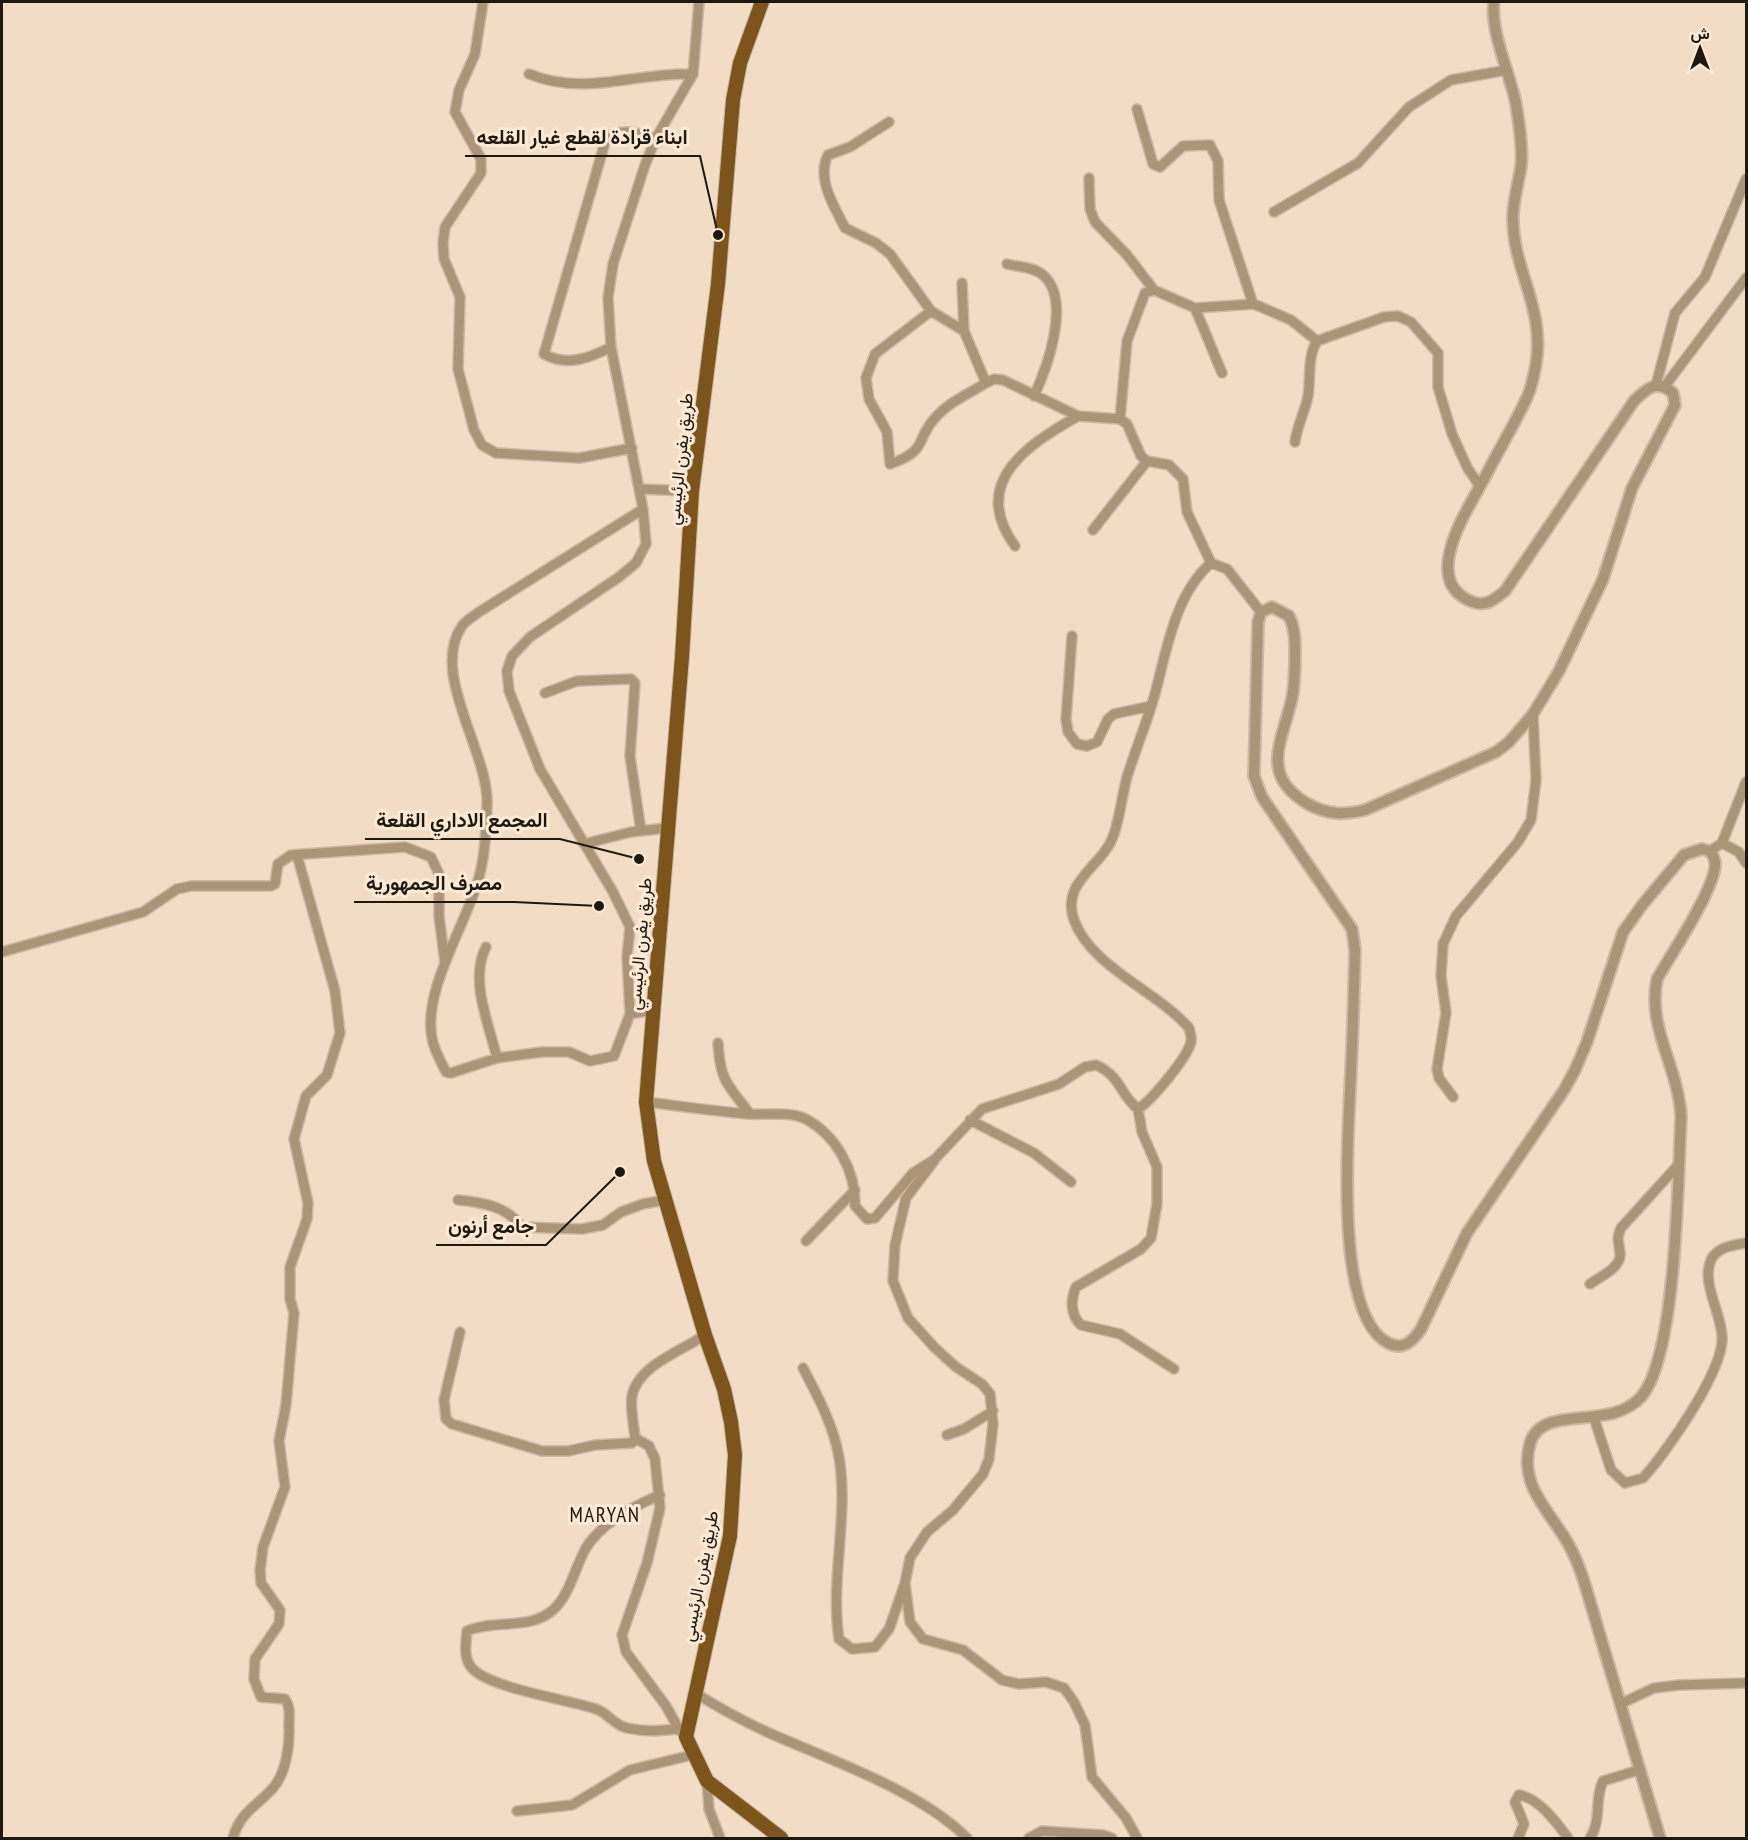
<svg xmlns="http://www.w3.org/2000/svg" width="1748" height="1840" font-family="'PT Sans Narrow',Vazirmatn,sans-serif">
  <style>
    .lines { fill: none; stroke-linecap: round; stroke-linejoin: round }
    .minor-casing { stroke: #ccb9a4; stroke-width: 12 }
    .tertiary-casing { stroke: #ccb9a4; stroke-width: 14 }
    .primary-casing { stroke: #ccb9a4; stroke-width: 16 }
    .minor { stroke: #ac9479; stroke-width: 9 }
    .tertiary { stroke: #ac9479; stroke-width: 10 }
    .primary { stroke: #7d541c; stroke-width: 14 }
    .labels { text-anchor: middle; stroke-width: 6; stroke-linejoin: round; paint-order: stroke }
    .street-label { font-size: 18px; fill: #1f180f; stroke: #fcead7 }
    .quarter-label { font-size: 21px; letter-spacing: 1.5px; fill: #1f180f; stroke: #fcead7 }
    .leader { fill: none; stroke: #1f180f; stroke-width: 2 }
    .callout-dot { fill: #1f180f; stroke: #fcead7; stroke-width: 2 }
    .callout-label { font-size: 20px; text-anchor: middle; font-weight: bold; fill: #1f180f; stroke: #fcead7; stroke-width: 6; stroke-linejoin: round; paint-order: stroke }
  </style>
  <rect width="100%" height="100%" fill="#f2dcc5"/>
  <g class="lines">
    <g class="minor-casing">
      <path id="minor" d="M483,2L475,54L459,90L455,112L481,159V173L445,227L443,243L444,259L460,297L458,369L474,430L482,445L496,453L579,458L632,448
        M529,74C586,97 634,72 693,74
        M1137,109L1153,164L1160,167L1183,146L1210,145L1218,161L1219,200L1253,304
        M889,122L850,147L828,155C816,179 834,206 845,228L876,243L890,254L931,311L964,331L986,383L994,379L1003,380L1078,416L1120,419L1127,424L1141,456L1147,461L1169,465L1183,479L1187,512L1211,563
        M1089,178L1090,209L1095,222L1127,255L1154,290
        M1274,212L1358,163L1409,107L1451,80L1507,70
        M1007,264C1018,267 1034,267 1043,275C1072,300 1047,368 1034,396
        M962,283L964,331
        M1195,308L1222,373
        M931,311L875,354L866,378L869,399L887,432L890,464C930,450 914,440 936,417C949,402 970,393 986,383
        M611,347C590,358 566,367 544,354L606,139C620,126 639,134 656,138
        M1656,385L1675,313L1705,277L1746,179
        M1665,386L1746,278
        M1120,419L1127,341L1145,293L1154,290L1195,308L1254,304L1291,320L1317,341
        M1295,442C1297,425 1305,412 1308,396C1311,379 1307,357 1317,341L1384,317L1398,316L1411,322L1438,353V387L1452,434L1468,469L1480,486
        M639,489L692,491
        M1093,530L1147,461
        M1015,546C969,483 1027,445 1078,416
        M1072,636L1066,719L1068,732L1077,744L1087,746L1097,742L1108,719L1114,714L1151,706
        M545,693L577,681L631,679L635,683L630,756L641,831
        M1722,843L1739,852L1746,863
        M584,844L631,832L667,828
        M1710,851L1722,843L1746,782
        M486,947C469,980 489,1024 497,1058
        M2,952L143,912L177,889L191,886H271L275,884L278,864L291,855L405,847L431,857L439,874V916L445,963
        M653,1010L630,1014L627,956L630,927L613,892L540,769L509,691L507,671L512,656L530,637L619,577L636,563L646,544L643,509L611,347L608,298L613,264L645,165L656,138L693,74L699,2
        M630,1014L614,1056L590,1061L569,1052H542L497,1058L451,1073L446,1072C441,1062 434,1050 432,1038C423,992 462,931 476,887C485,862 486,832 487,806C490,753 429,674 462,626C466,620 474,616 479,612L643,509
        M718,1043C720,1081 728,1085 750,1114
        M1453,1097L1439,1078L1437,1069L1446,1013L1441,976L1443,944L1456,916L1518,842L1531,820L1536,780L1533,714
        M646,1102C679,1106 713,1111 747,1114C765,1115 789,1111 806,1119C837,1136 856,1172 855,1206L867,1219L875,1218L913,1173L935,1159L982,1109L1059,1084L1085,1067L1096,1065C1121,1076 1120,1095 1138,1109C1152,1100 1187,1058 1191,1042C1192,1038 1190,1032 1189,1028C1157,991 1091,967 1074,920C1060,881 1104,866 1114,834C1120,816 1122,796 1127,777C1136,748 1148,720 1156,690C1167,648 1176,593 1211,563L1227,569L1261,612
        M1138,1109L1142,1132L1157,1167V1204L1151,1238L1141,1249L1076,1287C1070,1300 1071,1316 1081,1325L1120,1334L1174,1369
        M970,1120L1034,1153L1071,1182
        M934,1161L906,1198L895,1245L893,1281L908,1318L935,1348L956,1367L982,1384L990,1394L993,1424L989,1459L983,1474L953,1510L927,1532L910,1558L905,1583L910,1622L923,1639L963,1650L1002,1680L1019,1684L1046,1682L1064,1688L1074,1702L1085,1725L1092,1777L1126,1818L1137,1838
        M458,1200C480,1202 508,1206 521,1227L582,1229L603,1225L621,1212L643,1204L665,1200
        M806,1241L855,1190
        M1590,1284C1600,1277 1622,1267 1620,1253C1619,1243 1616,1238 1621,1228L1679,1164
        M460,1332L444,1400L446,1419L452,1424L542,1451H568L595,1445L632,1443L635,1438
        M803,1368C818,1397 833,1424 839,1457C849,1517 830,1578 839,1639L852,1649L875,1647L889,1629L904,1586
        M1594,1418L1611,1470L1625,1483L1643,1478C1666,1453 1725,1369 1722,1336C1721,1312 1701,1283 1711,1260C1717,1247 1733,1245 1746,1243
        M947,1435L964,1429L993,1411
        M660,1495C634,1506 601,1523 586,1548C575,1567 570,1594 554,1609C531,1631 494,1619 467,1631C466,1644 463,1656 471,1667C487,1688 570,1700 596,1709C608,1713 615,1726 627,1728C645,1732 659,1731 677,1729
        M695,1693C721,1709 748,1724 776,1736C836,1762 921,1792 967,1838
        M1620,1704L1654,1688L1680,1685L1746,1683
        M680,1731L666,1706L626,1652L622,1635L647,1563L660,1508L655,1459L649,1446L635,1438C634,1425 630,1409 632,1396C638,1365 682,1351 705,1335
        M707,1781L709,1809L720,1838
        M517,1811L572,1805L630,1770L692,1755
        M233,1838C240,1812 256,1807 273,1788C286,1773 290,1745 289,1726C289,1716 291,1708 285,1699L261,1697L254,1679L255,1659L279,1624L280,1610L261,1583L260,1570L263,1547L285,1487L279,1441L286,1405L294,1313L290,1299V1267L307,1219L308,1203L294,1139L306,1096L327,1075L340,1033L335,991L297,855
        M1029,1838L1042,1831L1103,1835L1112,1838
        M1518,1838L1524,1824L1515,1802L1519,1795C1539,1798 1557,1823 1568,1838
        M1590,1838C1602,1821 1594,1799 1603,1781L1639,1770"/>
    </g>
    <g class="tertiary-casing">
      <path id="tertiary" d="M1494,2C1490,31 1510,74 1516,104C1519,123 1523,147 1521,167C1518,185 1512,204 1513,221C1514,272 1545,308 1536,364C1534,374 1532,386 1528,395C1515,424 1498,451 1484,479C1468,509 1418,582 1473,602C1486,607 1495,599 1505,591L1634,401C1647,388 1657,379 1673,393L1675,405L1632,488L1603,579L1559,671L1533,714L1509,742L1496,752L1365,810C1344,815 1328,815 1308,804C1258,775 1283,740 1292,698C1295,683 1295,668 1295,652C1295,640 1295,628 1289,616L1272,607L1261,612L1258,622L1254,776L1262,797L1352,929L1355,950C1354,990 1353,1030 1351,1070C1349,1125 1332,1314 1388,1343C1403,1351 1413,1341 1421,1329L1467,1233L1564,1090L1575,1070L1587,1042L1623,932L1643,904L1684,855L1702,849L1710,851C1712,855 1715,858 1715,863C1717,886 1670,956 1657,979C1647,1029 1678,1065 1681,1116C1678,1175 1677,1356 1641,1397C1610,1432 1542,1403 1530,1443C1517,1490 1556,1515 1573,1553C1577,1561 1580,1570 1583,1578L1660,1838"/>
    </g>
    <g class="primary-casing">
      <path id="primary" d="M762,2L740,63L733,100L718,284L692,491L682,657L646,1102L654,1161L705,1335L724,1389L731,1422L735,1455L730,1536L686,1737L707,1781L781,1838"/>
    </g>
    <use href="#minor" class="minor"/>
    <use href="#tertiary" class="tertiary"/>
    <use href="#primary" class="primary"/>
  </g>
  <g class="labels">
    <g class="street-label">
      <text transform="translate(680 459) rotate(-84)" y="6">طريق يفرن الرئيسي</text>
      <text transform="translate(640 944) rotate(-85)" y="6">طريق يفرن الرئيسي</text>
      <text transform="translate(700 1576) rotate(-79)" y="6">طريق يفرن الرئيسي</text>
    </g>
    <g class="quarter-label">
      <text x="605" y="1522">MARYAN</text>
    </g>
  </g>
  <path class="leader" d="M718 235L700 156H465M639 859L560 839H365M599 906L514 902H354M620 1172L546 1245H436"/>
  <g class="callout-dot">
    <circle cx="718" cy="235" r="6"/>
    <circle cx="639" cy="859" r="6"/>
    <circle cx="599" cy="906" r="6"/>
    <circle cx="620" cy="1172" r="6"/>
  </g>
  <g class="callout-label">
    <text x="582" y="144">ابناء قرادة لقطع غيار القلعه</text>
    <text x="462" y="827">المجمع الاداري القلعة</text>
    <text x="434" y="890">مصرف الجمهورية</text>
    <text x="491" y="1233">جامع أرنون</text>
  </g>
  <rect width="1748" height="1840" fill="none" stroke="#1f180f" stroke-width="6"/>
  <g transform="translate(1700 48)" stroke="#fcead7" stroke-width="4.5" paint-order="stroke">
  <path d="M0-4.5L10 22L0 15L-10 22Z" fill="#1f180f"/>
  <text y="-9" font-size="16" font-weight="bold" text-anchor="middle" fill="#1f180f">ش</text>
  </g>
</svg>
